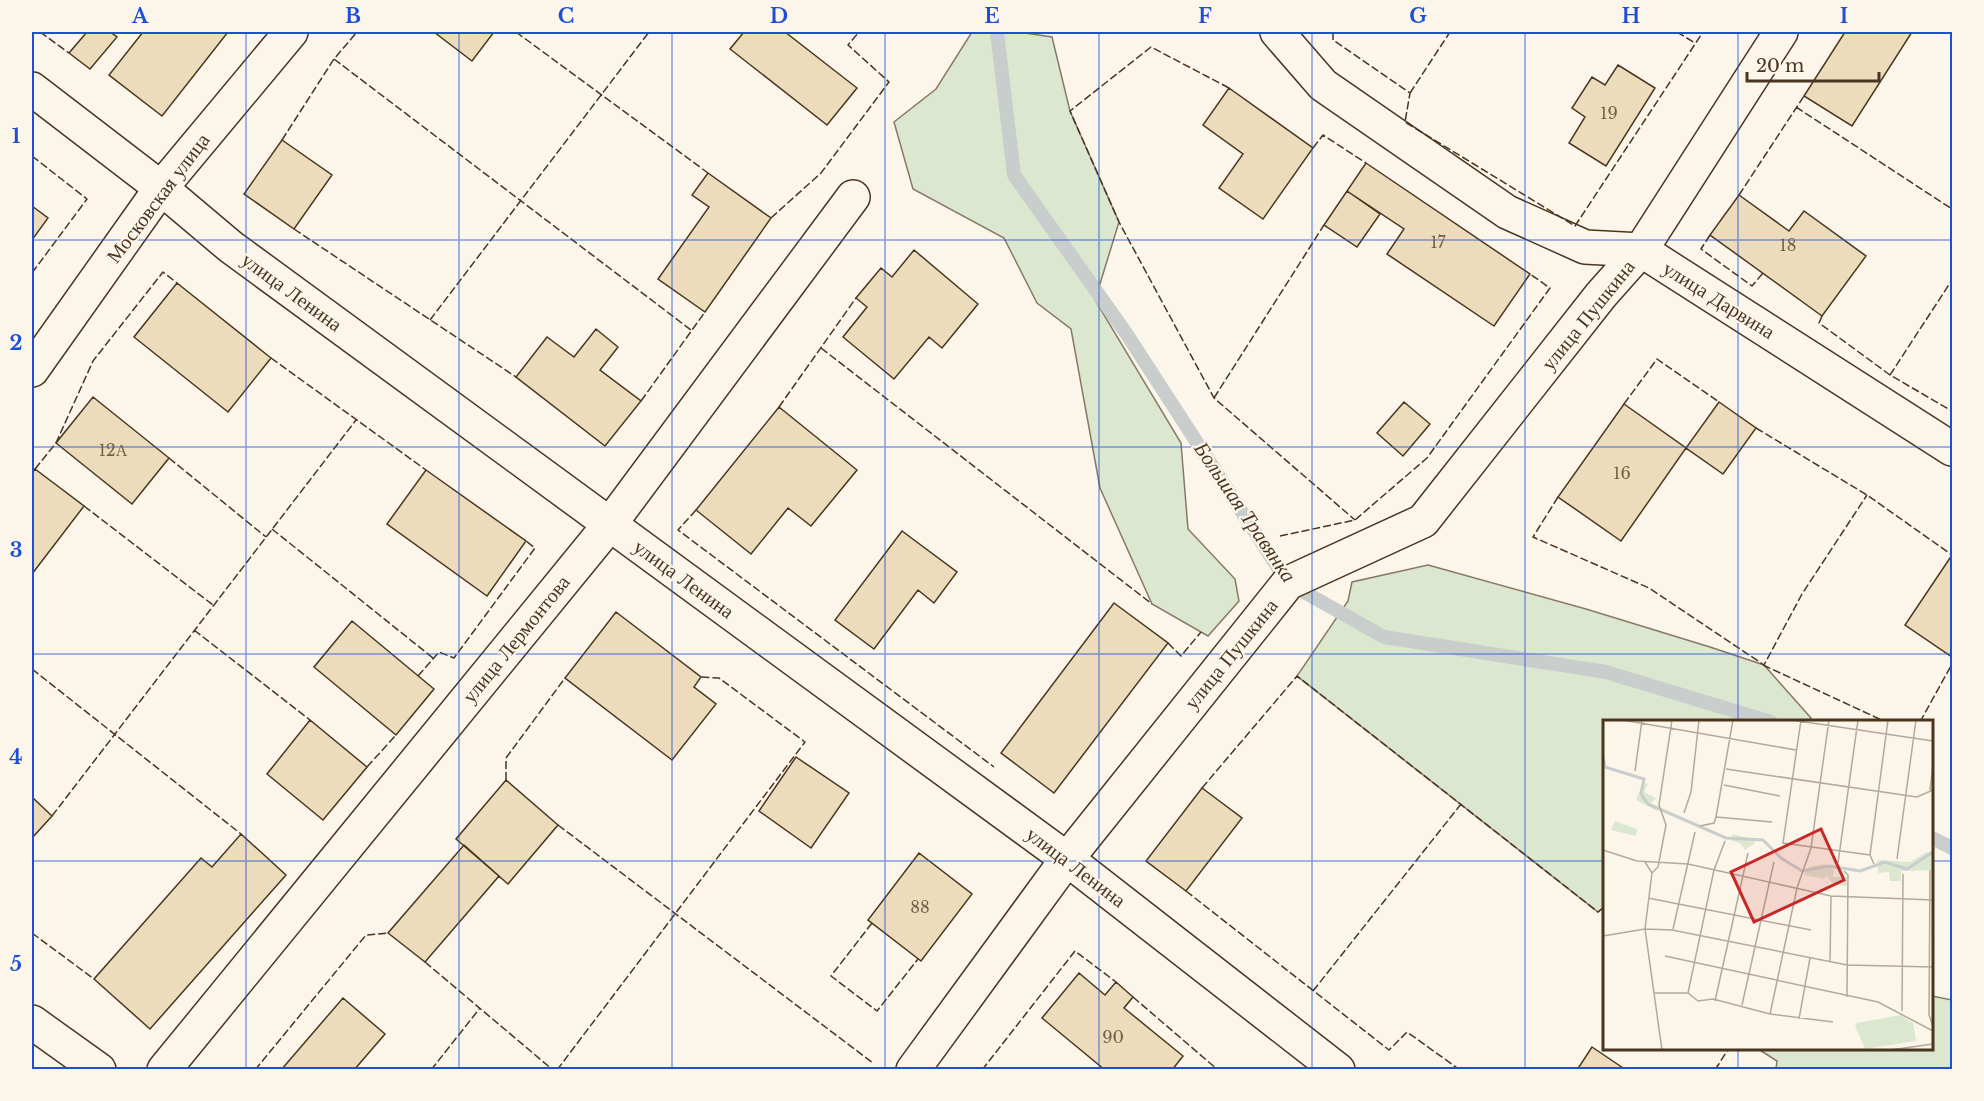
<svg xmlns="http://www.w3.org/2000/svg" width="1984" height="1101" font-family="'Libre Baskerville',serif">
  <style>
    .green { fill: #dce7d0; stroke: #887966; stroke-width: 1.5 }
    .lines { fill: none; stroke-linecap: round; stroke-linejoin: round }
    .stream { stroke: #c9cecd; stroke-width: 14 }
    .building { fill: #ecdcbc; stroke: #4a3520; stroke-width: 1.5 }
    .street-casing { stroke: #4a3520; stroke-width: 36 }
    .secondary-casing { stroke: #4a3520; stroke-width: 36 }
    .street { stroke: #fbf6e9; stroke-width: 33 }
    .secondary { stroke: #fbf6e9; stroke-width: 33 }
    .fence { stroke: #4a3520; stroke-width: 1.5; stroke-dasharray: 8 3; stroke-linecap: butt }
    .grid { fill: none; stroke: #1d4ed8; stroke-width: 1.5; stroke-opacity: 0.55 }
    .labels { text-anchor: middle; stroke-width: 4.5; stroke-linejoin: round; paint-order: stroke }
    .number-label { font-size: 16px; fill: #725f47 }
    .street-label { font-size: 20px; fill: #4a3520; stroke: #fbf6e9 }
    .water-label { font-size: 21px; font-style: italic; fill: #4a3520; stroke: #fbf6e9 }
    .inset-river { fill: none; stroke: #c9cecd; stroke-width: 3 }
    .inset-road { fill: none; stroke: #b4a999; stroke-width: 1.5 }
    .view { fill: #c62828; fill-opacity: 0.15; stroke: #c62828; stroke-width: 3 }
    .inset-edge { fill: none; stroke: #4a3520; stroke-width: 3 }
    .neatline { fill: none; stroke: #1d4ed8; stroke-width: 2 }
    .grid-label { font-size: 20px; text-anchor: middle; font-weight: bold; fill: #1d4ed8 }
  </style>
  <rect width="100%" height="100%" fill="#fbf6e9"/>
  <path class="green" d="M972,32H1018L1052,37L1070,111L1119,222L1095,300L1181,443L1188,529L1235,579L1239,601L1208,636L1152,604L1100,488L1071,329L1037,303L1004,238L913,189L894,122L936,89Z
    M1428,565L1586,609L1710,647L1764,665L1811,718L1807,722H1604V907L1598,912L1297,676L1348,601L1352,582Z
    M1932,996L1952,1000V1069H1776L1777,1061L1758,1049L1932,1048Z"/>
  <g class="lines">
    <path class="stream" d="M997,32L1014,175L1126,333L1288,583L1384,637L1606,672L1771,722
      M1932,838L1952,848"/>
  </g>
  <path class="building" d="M87,32H110L117,37L90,69L69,53Z
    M143,32H228L162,116L109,75Z
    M434,32H494L472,61Z
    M744,32H785L857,88L827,125L730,49Z
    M1845,32H1912L1852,126L1804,96Z
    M1618,65L1655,88L1606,166L1569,143L1585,117L1572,108L1592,77L1605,85Z
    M1229,88L1313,148L1263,219L1219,188L1243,154L1203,125Z
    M282,140L332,175L294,229L244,194Z
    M1366,163L1530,274L1494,326L1387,254L1404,229L1347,191Z
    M708,173L771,218L705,312L658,279L709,207L692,195Z
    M1347,191L1380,214L1357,247L1324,225Z
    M1739,195L1789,231L1804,211L1866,256L1822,316L1710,235Z
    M32,206L48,218L32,240Z
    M914,250L978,304L942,348L929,337L894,379L843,337L867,307L856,298L881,268L892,277Z
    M177,283L271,358L228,412L134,337Z
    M596,329L618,347L600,370L641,401L605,446L516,377L547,337L574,357Z
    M93,397L169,458L132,504L56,443Z
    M1404,402L1430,424L1403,456L1377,433Z
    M1719,402L1756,428L1723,474L1686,448Z
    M1624,404L1686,448L1621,541L1558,497Z
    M779,407L857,470L811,526L788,508L751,554L696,510Z
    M35,469L84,506L32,574V473Z
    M426,470L526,541L487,596L387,524Z
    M902,531L957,572L934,603L918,590L874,649L835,620Z
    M1952,555V657L1905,625Z
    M1114,603L1168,643L1054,793L1001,753Z
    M616,612L701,677L694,687L716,704L672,760L565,678Z
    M352,621L434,689L396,735L314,667Z
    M310,720L367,767L323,820L267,774Z
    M796,757L849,793L811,848L759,811Z
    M506,780L558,825L508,884L456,839Z
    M1202,788L1242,818L1186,891L1146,861Z
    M32,797L52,816L32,838Z
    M241,834L286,875L150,1029L94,979L201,858L212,867Z
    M464,845L499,876L425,962L388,933Z
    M919,853L972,894L921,961L868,920Z
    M1079,973L1105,995L1116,982L1133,997L1124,1008L1183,1056L1172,1070H1105L1042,1018Z
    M343,998L385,1034L354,1070H281Z
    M1592,1047L1626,1070H1577Z"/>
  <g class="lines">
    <g class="street-casing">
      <path id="street" d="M1277,32L1323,85L1507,212L1585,247L1641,250L1952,449
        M32,370L161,188L291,32
        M32,1022L99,1070
        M164,1070L610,524L853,197
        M913,1070L1067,859L1288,583L1423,521L1601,295L1641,250L1781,32"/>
    </g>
    <g class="secondary-casing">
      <path id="secondary" d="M32,89L161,188L231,247L1067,859L1338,1070"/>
    </g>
    <use href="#street" class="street"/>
    <use href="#secondary" class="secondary"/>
    <path class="fence" d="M40,32L69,53
      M516,32L708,173
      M1333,32V40L1410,93L1405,122L1575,226L1703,32
      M1677,32L1695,43
      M334,59L691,330
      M1229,88L1151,47L1070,111L1119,222L1214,398L1355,520
      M1410,93L1450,32
      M1796,107L1952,209
      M282,140L334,59L357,32
      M1313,148L1323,135L1366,163
      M32,156L87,199L32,273
      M1739,195L1804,96
      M771,218L821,173L889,82L848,45L859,32
      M294,229L516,377
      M1710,235L1701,249L1752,286L1763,273
      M1822,316L1819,323L1890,375L1952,411
      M430,320L649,32
      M821,348L1152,604
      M271,358L426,470
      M1890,375L1952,280
      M1214,398L1324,225
      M641,401L705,312
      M1624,404L1657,359L1719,402
      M779,407L856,298
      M1756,428L1867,495L1952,555
      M169,458L266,537
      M35,469L56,443L93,361L163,272L177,283
      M1558,497L1533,537L1649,588L1764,665L1802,594L1867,495
      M84,506L213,605
      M696,510L678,530L994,767
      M272,529L433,658
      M1280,536L1355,520L1427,458L1550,288L1530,274
      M194,630L310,720
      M1168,643L1181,656L1201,632
      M1763,665L1886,722
      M32,669L241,834
      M418,676L439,652L454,658L535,548L526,541
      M1920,722L1952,664
      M367,767L396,735
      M506,780V758L565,678
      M1202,788L1297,676L1598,912L1604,907
      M52,816L356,420
      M558,825L873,1063
      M1186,891L1389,1050L1407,1032L1460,1070
      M872,923L831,976L877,1011L918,959
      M32,933L94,979
      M425,962L553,1070
      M1313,991L1461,804
      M1133,997L1218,1070
      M255,1070L366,935L388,933
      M431,1070L480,1008
      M557,1070L805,742L719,678L701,677
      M982,1070L1075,951L1116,982
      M1715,1070L1729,1048"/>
  </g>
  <path class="grid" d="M246,32V1070M459,32V1070M672,32V1070M885,32V1070M1099,32V1070M1312,32V1070M1525,32V1070M1738,32V722M32,240H1952M32,447H1952M32,654H1952M32,861H1604M1932,861H1952M1738,1048V1070"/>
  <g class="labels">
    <g class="number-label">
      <text x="1609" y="119">19</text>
      <text x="1438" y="248">17</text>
      <text x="1788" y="251">18</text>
      <text x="113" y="456">12А</text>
      <text x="1622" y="479">16</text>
      <text x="920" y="913">88</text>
      <text x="1113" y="1043">90</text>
    </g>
    <g class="street-label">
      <text transform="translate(158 198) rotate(-53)" y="7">Московская улица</text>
      <text transform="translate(292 292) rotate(36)" y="7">улица Ленина</text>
      <text transform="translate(1719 300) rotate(32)" y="7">улица Дарвина</text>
      <text transform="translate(1588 315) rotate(-51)" y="7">улица Пушкина</text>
      <text transform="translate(684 579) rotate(36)" y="7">улица Ленина</text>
      <text transform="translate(516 639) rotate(-51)" y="7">улица Лермонтова</text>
      <text transform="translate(1231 654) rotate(-51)" y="7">улица Пушкина</text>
      <text transform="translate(1076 867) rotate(37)" y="7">улица Ленина</text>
    </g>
    <g class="water-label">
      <text transform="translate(1245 512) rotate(56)" y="7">Большая Травянка</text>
    </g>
  </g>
  <g transform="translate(1603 720)">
    <rect width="330" height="330" fill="#fbf6e9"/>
    <path d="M40,62L45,64L41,72L53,78L47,84L54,86V91L33,80ZM12,101L34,109L33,116L8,110ZM130,114L151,120L152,123L142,130L137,123L127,120ZM324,132L330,133V150L298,151V161H287L286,152L275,153L274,140L307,142ZM222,144L231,150L230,157H244V166L232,165L223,156L220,159L201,155L205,147ZM298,295L310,303L313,321L262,329L252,306L254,303Z" fill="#dce7d0"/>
    <path class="inset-river" d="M0,37L2,47L41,59L38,74L45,84L123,118L160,120L178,138L199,151L226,146L257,151L282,142L304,149L330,132"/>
    <path class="inset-road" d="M20,0L193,30M189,0L330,21M198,0L180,123L267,135M123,49L314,77L330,70M32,51L39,0M121,65L177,76M327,70L330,45M81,93L88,72L96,0M113,97L169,102M97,106L111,103L113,97L130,0M0,130L34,141L85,144L228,176L330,180M294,139L313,0M42,142L49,153L42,209L59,330M235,143L255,0M271,144L267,135L285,0M327,150L326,295L330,306M241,151L245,155L244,277M49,153L55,147L63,105L56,85L69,0M45,178L208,210M70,209L92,112M0,216L42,209L69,210L244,245L330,247M62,236L275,282L330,311M227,242L228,176M51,273H85L95,281L110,279L167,294L230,302M85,273L111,150L122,121M112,281L145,133M139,285L171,142M299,291L300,154M167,294L194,168L208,128L226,0M196,299L207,238M287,330L330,324"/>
    <path class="view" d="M218,109L241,160L151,202L128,152Z"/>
    <rect width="330" height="330" class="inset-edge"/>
  </g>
  <rect width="1984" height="1101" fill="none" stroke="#fbf6e9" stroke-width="66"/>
  <path d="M1747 72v9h132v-9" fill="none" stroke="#4a3520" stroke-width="3"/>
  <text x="1756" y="72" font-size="18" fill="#4a3520" stroke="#fbf6e9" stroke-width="4.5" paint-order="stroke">20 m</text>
  <rect x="33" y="33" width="1918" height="1035" class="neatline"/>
  <g class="grid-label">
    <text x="140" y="23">A</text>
    <text x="353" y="23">B</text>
    <text x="566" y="23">C</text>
    <text x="779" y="23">D</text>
    <text x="992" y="23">E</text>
    <text x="1205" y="23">F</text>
    <text x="1418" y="23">G</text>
    <text x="1631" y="23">H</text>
    <text x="1844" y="23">I</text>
    <text x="16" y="143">1</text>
    <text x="16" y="350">2</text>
    <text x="16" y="557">3</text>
    <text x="16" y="764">4</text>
    <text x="16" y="971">5</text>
  </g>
</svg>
